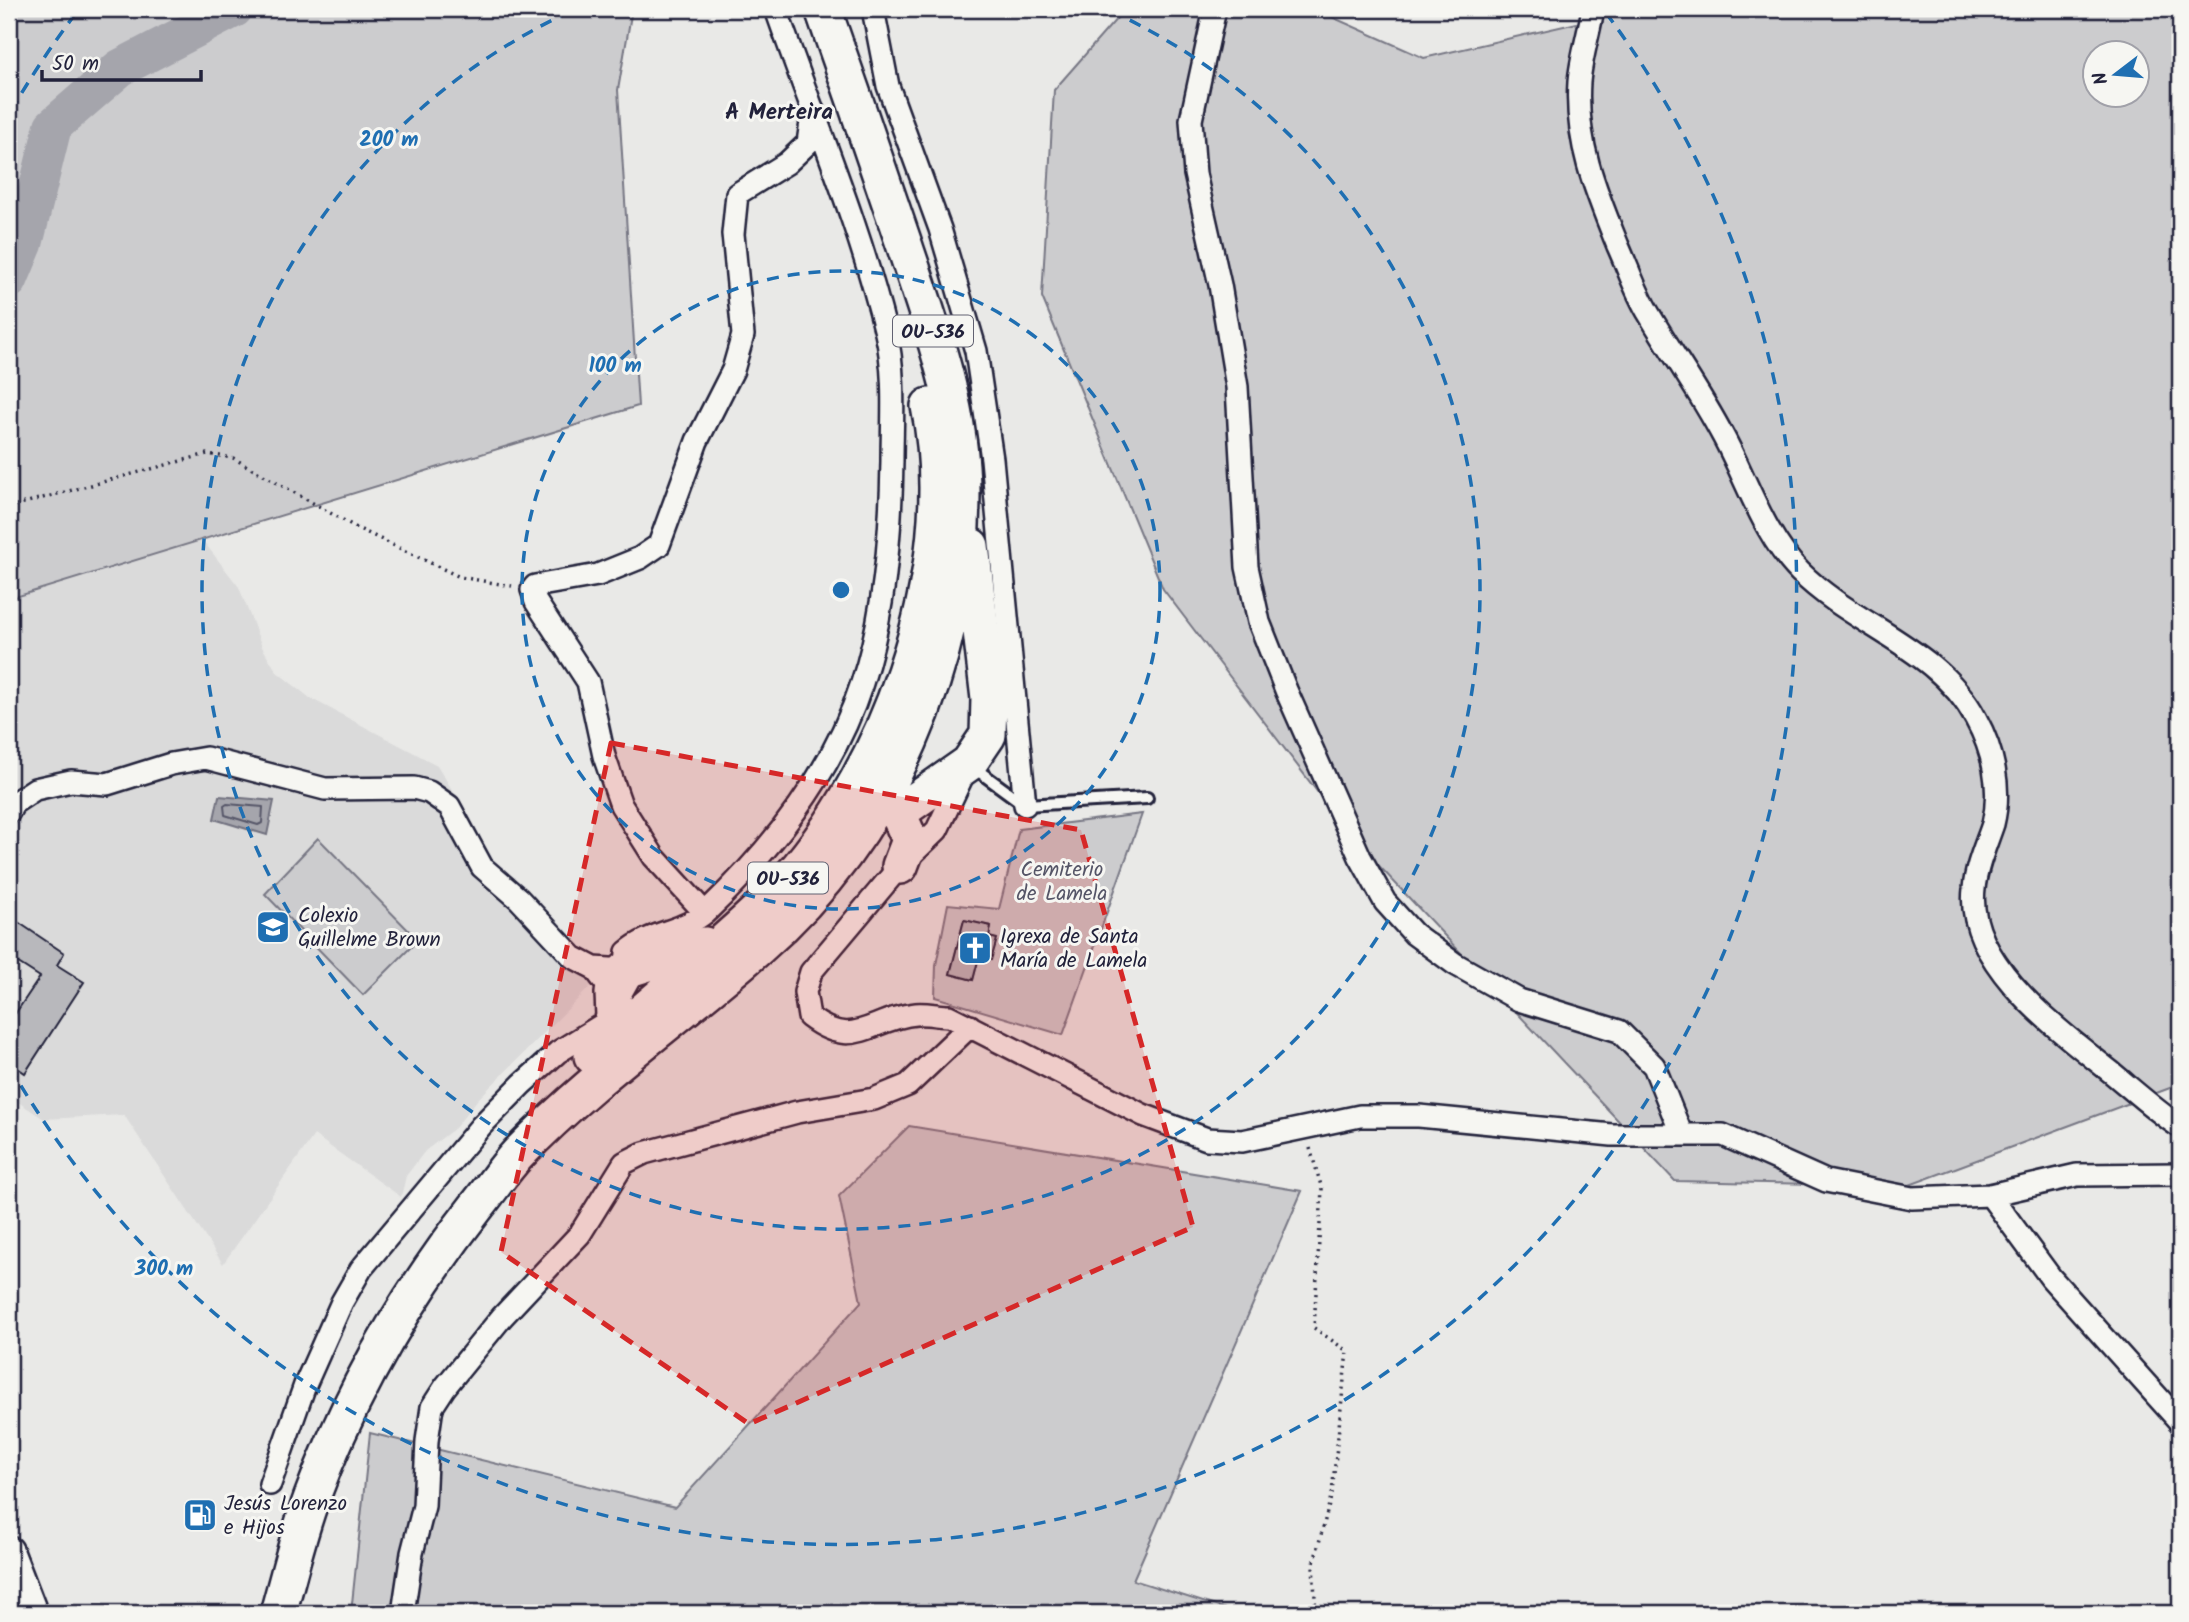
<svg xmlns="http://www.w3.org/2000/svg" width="2189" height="1622" font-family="Kalam,sans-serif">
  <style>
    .built { fill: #dadada }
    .green { fill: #ccccce; stroke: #777784; stroke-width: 2; fill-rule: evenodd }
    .water { fill: #a5a5ac; stroke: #71717f; stroke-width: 2 }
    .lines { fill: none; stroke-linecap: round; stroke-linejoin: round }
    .shore { stroke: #565668; stroke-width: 2 }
    .river { stroke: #a5a5ac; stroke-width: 38 }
    .building { fill: #b8b8bc; stroke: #22223b; stroke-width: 2 }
    .service-casing { stroke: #22223b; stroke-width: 16 }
    .minor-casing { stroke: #22223b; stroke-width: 26 }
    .tertiary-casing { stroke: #22223b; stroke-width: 33 }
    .primary-casing { stroke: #22223b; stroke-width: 40 }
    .path { stroke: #22223b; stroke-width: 3.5; stroke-dasharray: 2 5; stroke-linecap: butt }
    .service { stroke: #f6f6f2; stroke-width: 10 }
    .minor { stroke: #f6f6f2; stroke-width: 21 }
    .tertiary { stroke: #f6f6f2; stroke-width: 28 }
    .primary { stroke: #f6f6f2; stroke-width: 35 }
    .marked { fill: #d62828; fill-opacity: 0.2; stroke: #d62828; stroke-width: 5; stroke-dasharray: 14 9; stroke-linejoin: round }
    .ring { fill: none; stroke: #1f6fb2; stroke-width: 3.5; stroke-dasharray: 12 9 }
    .labels { text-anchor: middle; stroke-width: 6; stroke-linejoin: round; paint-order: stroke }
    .shield { fill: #f6f6f2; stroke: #626272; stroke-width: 2 }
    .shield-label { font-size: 19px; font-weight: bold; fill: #22223b }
    .park-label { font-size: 21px; fill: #555567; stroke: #f6f6f2 }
    .poi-label { font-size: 21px; fill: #22223b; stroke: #f6f6f2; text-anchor: start }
    .neighbourhood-label { font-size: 23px; font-weight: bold; fill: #22223b; stroke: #f6f6f2 }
    .centre { fill: #1f6fb2; stroke: #f6f6f2; stroke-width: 3.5 }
    .ring-label { font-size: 21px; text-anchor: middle; font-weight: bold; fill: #1f6fb2; stroke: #f6f6f2; stroke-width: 6; stroke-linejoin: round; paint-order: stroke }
  </style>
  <rect width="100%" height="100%" fill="#e9e9e7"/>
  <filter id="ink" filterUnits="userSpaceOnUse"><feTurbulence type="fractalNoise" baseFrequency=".0143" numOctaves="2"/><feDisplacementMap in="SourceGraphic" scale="14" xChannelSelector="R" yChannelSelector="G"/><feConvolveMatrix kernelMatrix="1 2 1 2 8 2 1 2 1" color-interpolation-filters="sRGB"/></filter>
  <g filter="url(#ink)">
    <path class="built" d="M154,478L239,587L262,647L277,672L310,698L437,765L468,816L483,870L593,984L478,1099L455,1128L425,1151L406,1176L401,1197L314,1135L223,1264L124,1115L44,1119L9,1096V515Z"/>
    <path class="green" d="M9,9H632L618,90L638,406L9,599Z
      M1125,9H1314L1424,58L1638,9H2180L2178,1085L1907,1186L1675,1181L1351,836L1163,589L1042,297L1054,90ZM2094,52H2136V94H2094Z
      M1142,814L1063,1035L935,997L936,965L948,904L999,909L1019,829ZM964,920L991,926L989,937L996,939L991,959L979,957L973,980L950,974Z
      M318,838L418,940L363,995L265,894Z
      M909,1126L1302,1191L1133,1580L1238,1613H351L370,1433L675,1507L861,1302L839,1196Z"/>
    <path class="water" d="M219,796L274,801L267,835L214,819Z"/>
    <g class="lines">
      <path class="shore" d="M227,804L263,807L262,823L258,825L225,815L224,806Z"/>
      <path class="river" d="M9,280L24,244L53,126L120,68L234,9"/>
    </g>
    <path class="building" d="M9,916L64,953L57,965L84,982L25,1073L9,1062V1023L40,977L9,957Z
      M964,920L991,926L989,937L997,939L991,960L979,957L973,980L950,974Z"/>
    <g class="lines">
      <g class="service-casing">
        <path id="service" d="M973,767L1025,805L1147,798"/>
      </g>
      <g class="minor-casing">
        <path id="minor" d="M873,9L888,86L940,229L976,351L992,459L1025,805
          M1215,9L1191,120L1195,174L1220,285L1237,387L1247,567L1259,622L1286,690L1360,857L1385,902L1414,934L1455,964L1519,1000L1619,1031L1654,1066L1681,1133
          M1593,9C1589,33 1581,58 1579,82C1575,142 1596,192 1618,246C1628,268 1636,293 1649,314C1673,355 1701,394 1723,436C1747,480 1764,536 1800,572C1854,626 1939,648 1976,719C1993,750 2002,788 1993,824C1986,845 1976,866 1974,889C1965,963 2060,1031 2111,1072C2134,1091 2156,1111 2180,1127
          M965,771L937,830L900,866L811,972L805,992L809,1017C855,1052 870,1018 916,1014C927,1013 939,1016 949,1016L1143,1115L1207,1139L1242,1141L1360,1116H1419L1612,1135H1723L1826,1181L1912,1198L1990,1195L2077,1175L2180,1174
          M9,812L14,803L35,789L71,781L107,784L171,764L206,758L325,789L414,788L429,792L449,806L482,867L519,899L573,957L594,968
          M705,913L654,857L621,805L604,756L588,682L536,602L532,590L535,586L598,575L640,558L659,545L697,441L733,370L743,335L733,234L737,194L787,163L808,143L812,115
          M613,993L594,968L626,970L627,952C651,931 684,932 707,911C773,848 834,770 862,683C885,615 891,533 892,461C892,419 896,374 886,333C859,222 813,116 776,9
          M1990,1195L2051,1278L2180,1422
          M270,1484L305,1385L342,1302L361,1269L481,1126L522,1084L558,1052L613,1018
          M403,1613L412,1553L424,1506L427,1441L432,1407L445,1387L502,1317L580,1234L624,1163L644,1153L797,1112L874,1099L908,1085L970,1026"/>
      </g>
      <g class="tertiary-casing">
        <path id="tertiary" d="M9,1551L33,1613"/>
      </g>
      <g class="primary-casing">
        <path id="primary" d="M877,804L898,813L910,840L900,866
          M898,813L969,763L988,735L989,699L971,546
          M604,1046L614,1017L613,993L626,970L705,945
          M592,1056C649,1004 711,956 767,902C885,787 963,570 929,406
          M278,1613C289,1575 298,1534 312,1497C351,1391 408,1294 477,1206C491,1189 503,1170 518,1154C591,1078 679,1017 759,947C889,834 962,664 962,492C962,409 931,325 905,247C878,168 851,88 823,9"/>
      </g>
      <path class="path" d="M9,507L207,454L233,458L357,528L460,577L512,586
        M1310,1148L1322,1189L1314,1328L1347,1351L1332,1493L1313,1566L1316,1613"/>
      <use href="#service" class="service"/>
      <use href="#minor" class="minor"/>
      <use href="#tertiary" class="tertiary"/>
      <use href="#primary" class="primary"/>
    </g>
  </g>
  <path class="marked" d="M611,743L1081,830L1193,1227L749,1424L501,1252Z"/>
  <g class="ring">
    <circle cx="841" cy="590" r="319"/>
    <path d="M1111 11A639 639 0 1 1 571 11"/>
    <path d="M11 111A958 958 0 0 1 76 13M1606 13A958 958 0 1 1 11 1069"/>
  </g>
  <defs>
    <g id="school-square" transform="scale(1.75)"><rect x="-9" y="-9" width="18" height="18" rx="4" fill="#1f6fb2" stroke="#f6f6f2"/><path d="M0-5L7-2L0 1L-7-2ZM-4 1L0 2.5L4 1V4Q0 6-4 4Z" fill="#fff"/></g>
    <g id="church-square" transform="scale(1.75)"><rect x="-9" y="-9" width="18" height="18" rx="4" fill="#1f6fb2" stroke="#f6f6f2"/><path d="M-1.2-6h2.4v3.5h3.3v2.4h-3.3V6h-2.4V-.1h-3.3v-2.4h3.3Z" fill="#fff"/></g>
    <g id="fuel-square" transform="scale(1.75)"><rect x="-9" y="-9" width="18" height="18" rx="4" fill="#1f6fb2" stroke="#f6f6f2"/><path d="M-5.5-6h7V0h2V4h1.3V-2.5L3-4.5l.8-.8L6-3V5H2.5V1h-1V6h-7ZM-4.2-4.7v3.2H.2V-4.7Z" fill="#fff"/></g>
  </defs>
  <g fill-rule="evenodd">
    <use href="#school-square" x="273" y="927"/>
    <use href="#church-square" x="975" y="948"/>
    <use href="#fuel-square" x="200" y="1515"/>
  </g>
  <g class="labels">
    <g class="shield">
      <rect x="893" y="315.5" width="80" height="31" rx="5"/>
      <rect x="748" y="862.5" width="80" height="31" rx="5"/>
    </g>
    <g class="shield-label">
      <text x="933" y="338">OU-536</text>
      <text x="788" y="885">OU-536</text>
    </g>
    <g class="park-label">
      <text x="1062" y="876">Cemiterio<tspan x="1062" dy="24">de Lamela</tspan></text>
    </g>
    <g class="poi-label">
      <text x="298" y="922">Colexio<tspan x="298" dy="24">Guillelme Brown</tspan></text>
      <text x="1000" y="943">Igrexa de Santa<tspan x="1000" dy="24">María de Lamela</tspan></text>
      <text x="224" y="1510">Jesús Lorenzo<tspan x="224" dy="24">e Hijos</tspan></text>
    </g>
    <g class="neighbourhood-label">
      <text x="779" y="119">A Merteira</text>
    </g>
  </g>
  <circle cx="841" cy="590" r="10" class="centre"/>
  <g class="ring-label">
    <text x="389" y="146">200 m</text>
    <text x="615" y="372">100 m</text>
    <text x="164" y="1275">300 m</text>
  </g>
  <rect width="2189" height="1622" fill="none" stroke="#f6f6f2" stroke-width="35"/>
  <rect x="18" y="18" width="2154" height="1587" fill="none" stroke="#22223b" stroke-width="2.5" filter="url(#ink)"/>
  <g transform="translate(2116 74) rotate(254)"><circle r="33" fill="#f6f6f2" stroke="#a1a1a9" stroke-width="2"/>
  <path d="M0-5L12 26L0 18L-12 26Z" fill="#1f6fb2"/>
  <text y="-10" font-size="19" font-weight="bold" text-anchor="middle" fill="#22223b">N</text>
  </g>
  <path d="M42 70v10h159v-10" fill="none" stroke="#22223b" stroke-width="3.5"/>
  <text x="52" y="70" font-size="21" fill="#22223b" stroke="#f6f6f2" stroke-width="5" paint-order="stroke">50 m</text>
</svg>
